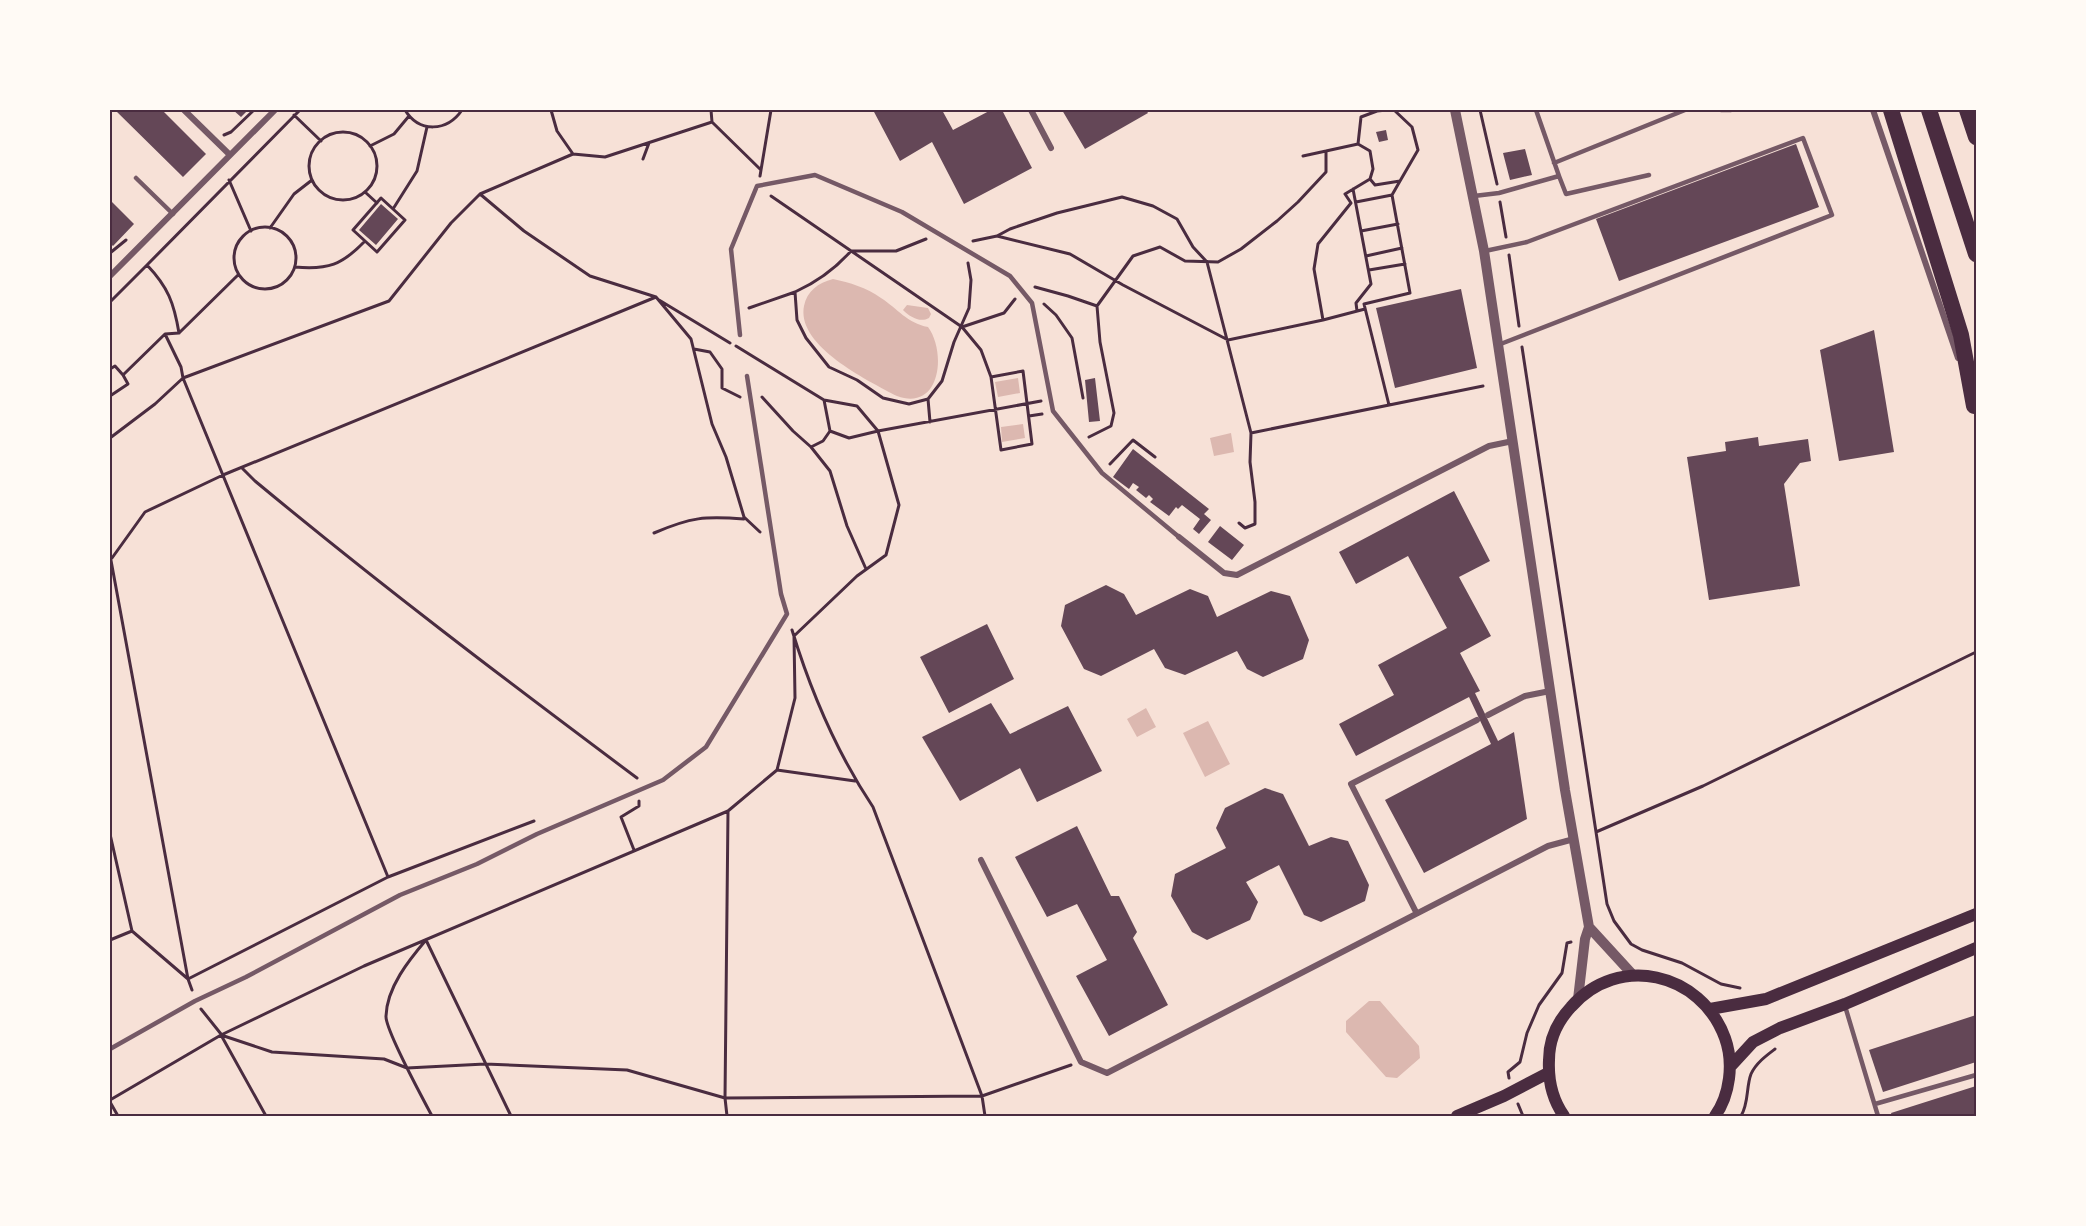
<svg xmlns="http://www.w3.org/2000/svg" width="2086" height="1226" font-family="Spectral,serif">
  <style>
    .water { fill: #dcb8b0 }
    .building { fill: #644757 }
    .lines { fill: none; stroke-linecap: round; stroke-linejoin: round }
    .path { stroke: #4a2c40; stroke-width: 3 }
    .service { stroke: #755966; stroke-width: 4.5 }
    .minor { stroke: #755966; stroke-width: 6 }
    .tertiary { stroke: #755966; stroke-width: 10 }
    .secondary { stroke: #4a2c40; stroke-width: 12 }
    .motorway { stroke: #4a2c40; stroke-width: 16 }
    .neatline { fill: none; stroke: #4a2c40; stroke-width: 2 }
  </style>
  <rect width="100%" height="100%" fill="#f7e1d7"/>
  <path class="water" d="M833,279C850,283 866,287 881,298C898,309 907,323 928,327C947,353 940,412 897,396C869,381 796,346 804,306C807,291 818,283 833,279Z
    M907,305L928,308L931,314L929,318C920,323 910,317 903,310Z
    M1018,378L1020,393L998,397L995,382Z
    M1023,424L1025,438L1002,442L1001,427Z
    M1231,433L1234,452L1214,456L1210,438Z
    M1146,708L1156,727L1137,737L1127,719Z
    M1208,721L1230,764L1205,777L1183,733Z
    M1369,1001H1380L1419,1046L1420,1058L1397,1078L1386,1077L1346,1032V1021Z"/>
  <path class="building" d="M115,110H162L206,154L183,177Z
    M233,110H248L241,117Z
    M873,110H942L953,130L991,110H1002L1032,168L964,204L932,142L900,161Z
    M1062,110H1146L1148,113L1085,149Z
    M1386,130L1388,140L1379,142L1376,132Z
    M1796,144L1819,207L1619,281L1596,219Z
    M1525,149L1532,175L1510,180L1503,153Z
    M110,200L134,224L113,246L110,243Z
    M381,204L398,219L376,245L359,230Z
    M1461,289L1477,368L1395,388L1376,308Z
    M1874,330L1894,452L1839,461L1820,350Z
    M1095,378L1100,421L1089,422L1085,380Z
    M1758,437L1759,446L1808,439L1811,461L1800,463L1784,484L1800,586L1709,600L1687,457L1726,451L1725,442Z
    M1133,449L1209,509L1204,514L1211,520L1199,534L1193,529L1200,519L1182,505L1178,509L1176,507L1169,516L1150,502L1153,499L1149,495L1146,498L1136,490L1139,487L1133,483L1129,489L1113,477Z
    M1454,491L1490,561L1459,577L1491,636L1460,653L1480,691L1475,693L1498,741L1514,732L1527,819L1424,873L1385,800L1491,744L1469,697L1356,756L1339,724L1394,695L1378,665L1447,628L1408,556L1356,584L1339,552Z
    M1220,526L1244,545L1232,560L1208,542Z
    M1106,585L1124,594L1136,615L1190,589L1208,596L1217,617L1271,591L1290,596L1309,640L1303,659L1263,677L1247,669L1237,651L1185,675L1165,668L1154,649L1101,676L1084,669L1061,626L1065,605Z
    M987,624L1014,679L949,713L920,657Z
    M991,703L1010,734L1068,706L1102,771L1037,802L1020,768L960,801L922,737Z
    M1265,788L1283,794L1309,846L1331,837L1348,841L1369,885L1365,901L1321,922L1304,915L1279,865L1246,882L1258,902L1250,920L1207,940L1192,932L1171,896L1175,874L1226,848L1216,828L1225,808Z
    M1077,826L1111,896H1119L1137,932L1133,938L1168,1005L1109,1036L1076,976L1107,960L1077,904L1047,917L1015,857Z
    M1976,1015V1062L1883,1092L1869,1050Z
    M1976,1086V1116H1892L1891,1113Z"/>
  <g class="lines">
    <path class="path" d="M405,110C419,133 447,132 462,110
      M551,110L557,131L573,154
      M711,110L712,122
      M1480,110L1497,184
      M294,115L321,141
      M309 166a34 34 0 1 1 68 0a34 34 0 1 1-68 0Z
      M224,135L231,132L254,110
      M1358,144L1370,151L1373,169L1370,179
      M370,146L394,134L409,116
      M1326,151L1358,144L1361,117L1377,111L1387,110
      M643,159L649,143
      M761,170L771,110
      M229,180L251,231
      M1353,189L1371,284L1356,303L1357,311
      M365,192L377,203
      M771,196L962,327L981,350L991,377L1001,450L1032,444L1023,371L991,377
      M1356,202L1392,195
      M1500,202L1506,237
      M393,209L405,220L377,252L353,230L381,198L393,209L417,171L427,127
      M234 258a31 31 0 1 1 62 0a31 31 0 1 1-62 0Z
      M270,228L294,194L312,180
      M1361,231L1398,224
      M997,236L1010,229L1057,213L1122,197L1153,206L1177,219L1193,247L1207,262L1251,433L1250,462L1255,502V524L1245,528L1239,523
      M926,239L896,251H851C835,269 817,282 795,292L797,320L806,338L829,367L857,380L883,398L909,404L928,399L942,381L954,342L969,308L971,280L968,263
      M973,241L997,236L1070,254L1123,285L1228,340L1323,320L1365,309
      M110,253L126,240
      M1509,255L1519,326
      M1366,256L1402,248
      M295,267C328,270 342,265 365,241
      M1369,270L1405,264
      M1035,287L1068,296L1097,306L1100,342L1114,413L1111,426L1089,437
      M656,297L691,339L712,424L726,457L744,517L760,532
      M659,300L730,343
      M110,302L147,265
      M1044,304L1056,315L1072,338L1083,398
      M1097,306L1133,256L1160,247L1185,261L1218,262L1241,249L1277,221L1298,202L1326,172V151L1303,156
      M749,308L795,292
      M1323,320L1314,269L1318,244L1351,203L1345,194L1370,179L1375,185L1400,181L1418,150L1412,127L1394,110
      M962,327L1004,313L1015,299
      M179,333C174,303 168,287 147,265L300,110
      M165,334L181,367L183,378L388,877
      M736,346L824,400
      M1522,347L1607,904L1614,921L1631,944L1642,950L1682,963L1721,984L1740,988
      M694,349L710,352L722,369V388L740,397
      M110,369L115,366L123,375L165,334L179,333L238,275
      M110,396L128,384L123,375
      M762,397L793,431L811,447L830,471L847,526L866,569
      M928,399L930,422
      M824,400L857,406L878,431L849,438L830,431Z
      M1389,405L1364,304L1410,293L1392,195L1400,181
      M1029,416L1042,414
      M1251,433L1483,386
      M110,438L155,404L183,378L389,301L451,223L480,194
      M811,447L823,441L830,431
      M1110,464L1133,440L1155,457
      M242,468L255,481C379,584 507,681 637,778
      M654,533C691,517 705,516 744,519
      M110,555L188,979L388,877L534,821
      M112,558L145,512L223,475L656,297L590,276L524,231L480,194L573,154L605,157L712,122L761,170L760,176
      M792,630C811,692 837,753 873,807L982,1096L985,1116
      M777,770L795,698L794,636L857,576L886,555L899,505L878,431L1041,401
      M728,811L777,770L855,781
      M1596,832L1703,786L1976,652
      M110,834L132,931L110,940
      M634,850L621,817L639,806V801
      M132,931L188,979L192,990
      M201,1009L221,1034
      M1509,1078L1508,1072L1520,1062L1527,1033L1539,1005L1562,973L1567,943L1571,942
      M110,1100L221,1035L266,1116
      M110,1102L118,1116
      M1518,1104L1523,1116
      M432,1116C424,1101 385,1029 386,1016C387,987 409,960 426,940L511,1116
      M727,1116L725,1098L728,811L364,966L221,1035L272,1052L384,1059L407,1068L485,1064L627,1070L725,1098L982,1096L1071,1065
      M1741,1116C1749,1103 1746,1087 1751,1074C1756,1063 1767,1055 1775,1049"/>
    <path class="service" d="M1536,110L1559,176
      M1721,110H1731
      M1554,163L1685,110
      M136,178L173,214
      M1474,196L1499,193L1559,176L1566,194L1649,175
      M1485,251L1527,242L1803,138L1832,215L1498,345
      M740,335L731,249L757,186L815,175L902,212L1010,276L1032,303L1053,411L1102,473L1179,537
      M1845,1006L1878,1116
      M110,1049L195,1001L246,977L400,895L477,864L537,834L663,780L706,747L787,614L781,594L747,376
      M1875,1104L1976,1075"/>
    <path class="minor" d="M184,110L230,155
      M1031,110L1051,148
      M1873,110L1958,358
      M110,276L275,110
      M1179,537L1224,573L1237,575L1489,446L1513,441
      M1488,715L1525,696L1550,691
      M981,860L1081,1062L1107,1073L1548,846L1574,839
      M1416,912L1351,784L1477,720"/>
    <path class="tertiary" d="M1455,110L1484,251L1565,790L1589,927L1633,975
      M1578,999L1585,939L1589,927"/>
    <path class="secondary" d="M1710,1009L1766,999L1976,914
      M1730,1067L1753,1042L1780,1028L1845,1004L1976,948
      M1457,1116L1504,1096L1548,1073
      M1564,1116C1552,1099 1548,1081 1549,1060C1549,1040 1557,1022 1571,1007C1618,953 1701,972 1725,1038C1734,1063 1730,1095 1715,1116"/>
    <path class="motorway" d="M1891,110L1961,335L1974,406
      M1929,110L1976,254
      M1967,110L1976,137"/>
  </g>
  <rect width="2086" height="1226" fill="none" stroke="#fffaf5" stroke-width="222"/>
  <rect x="111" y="111" width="1864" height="1004" class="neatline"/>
</svg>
